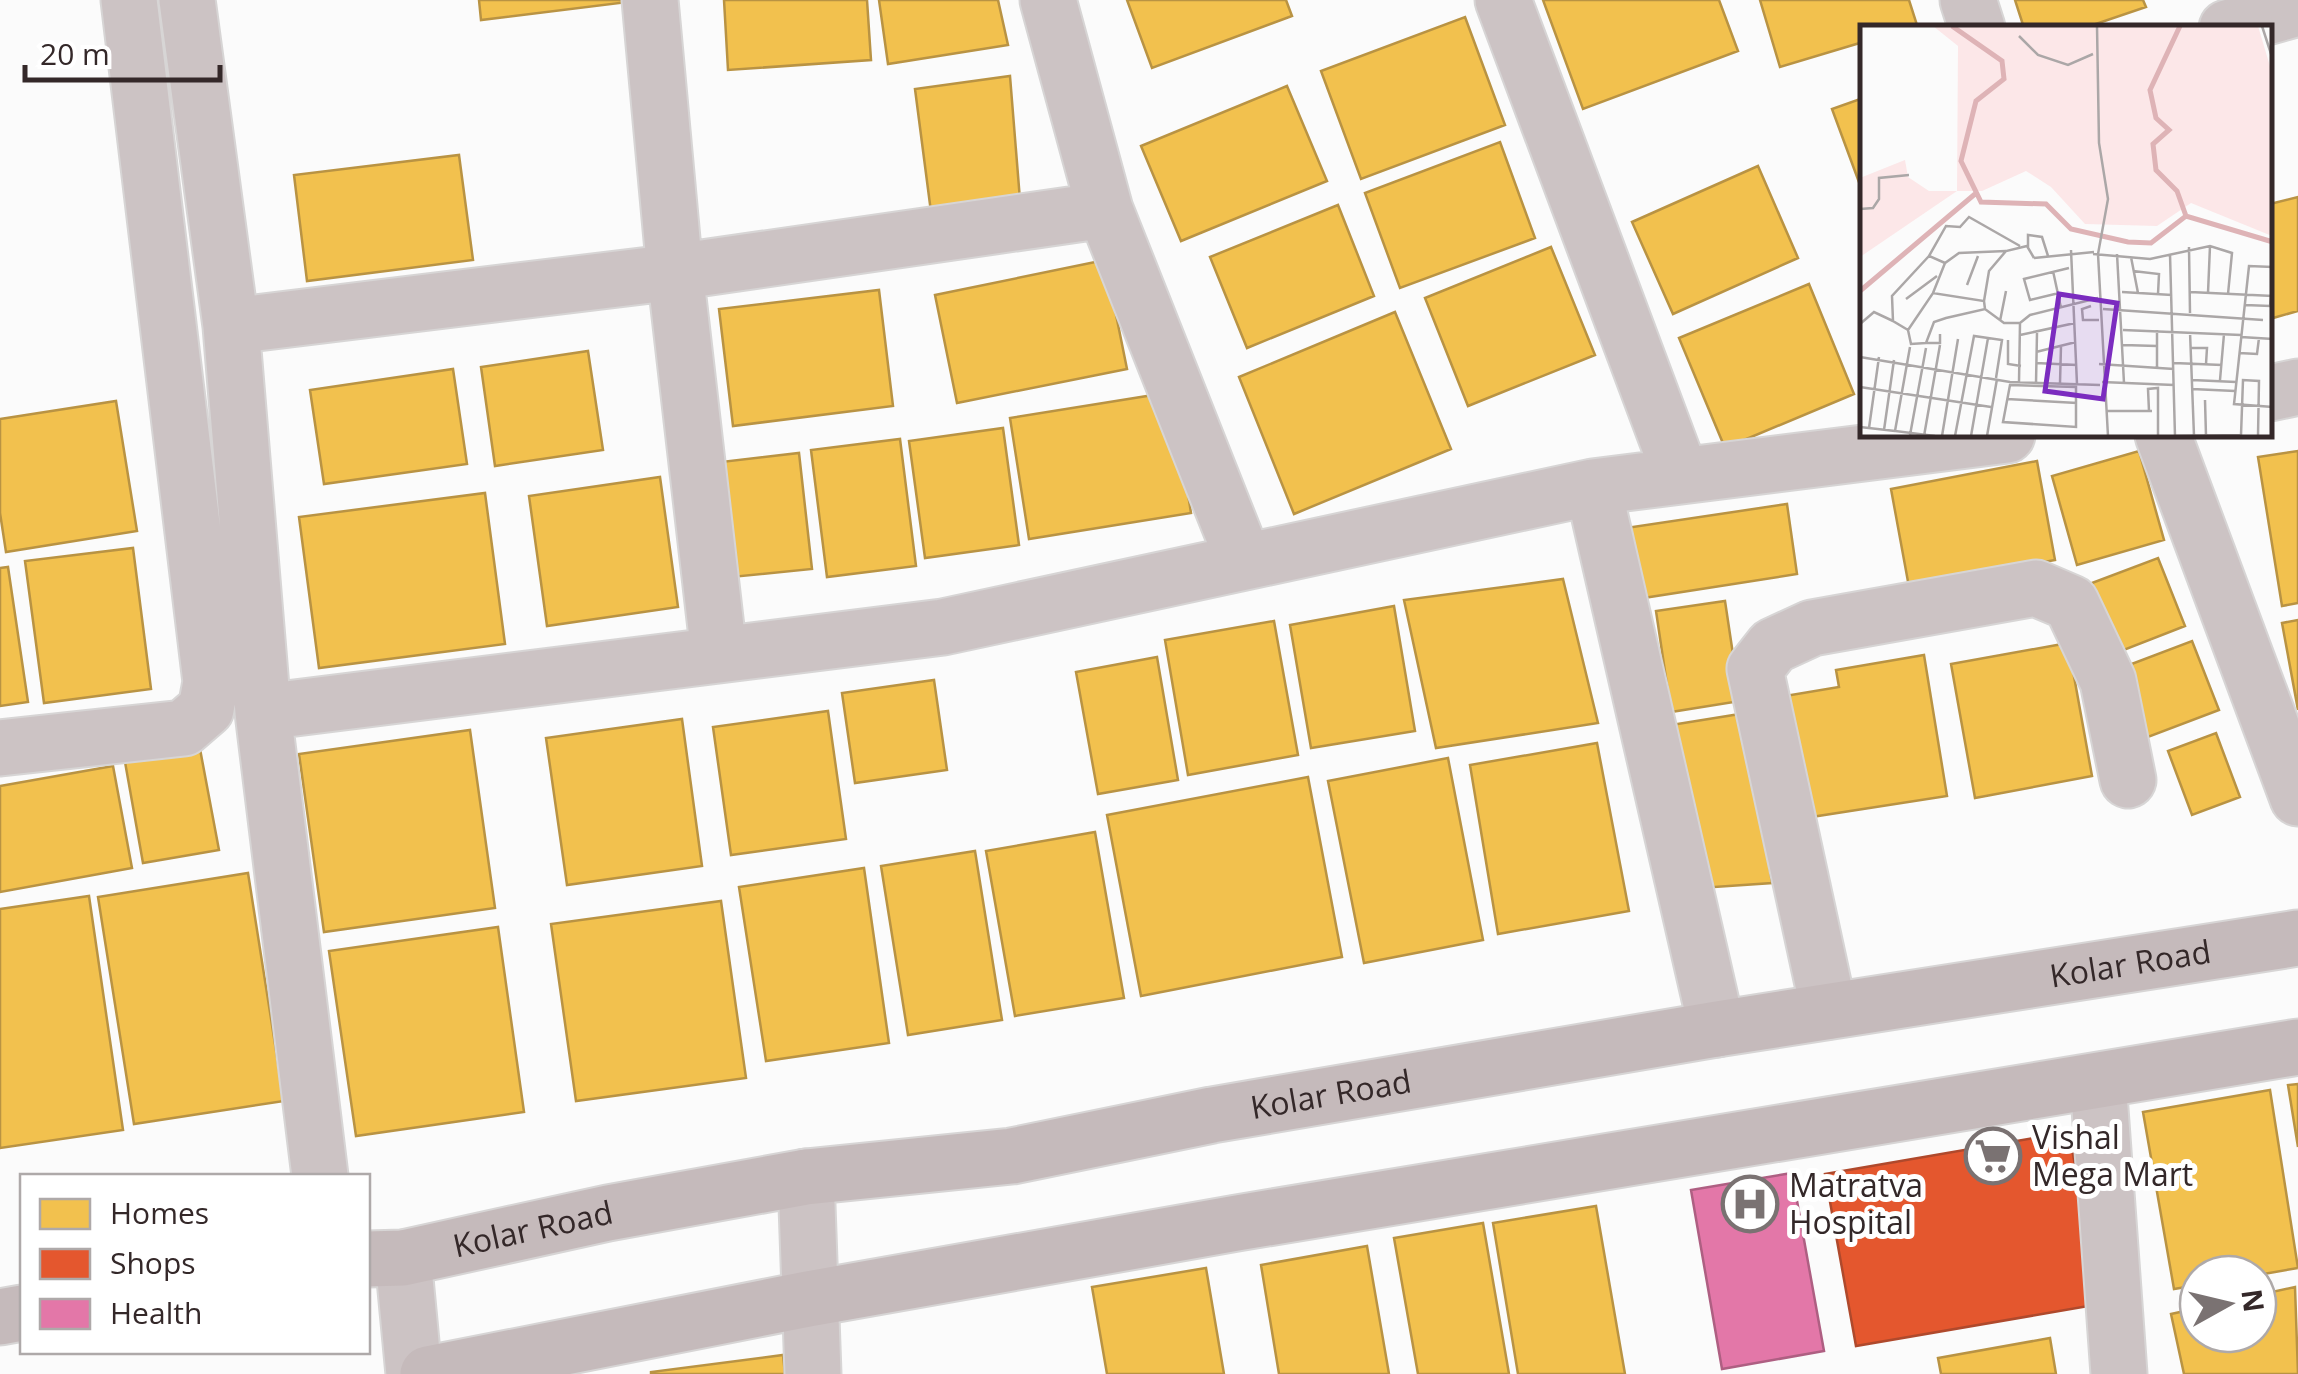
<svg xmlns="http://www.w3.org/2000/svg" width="2298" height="1374" font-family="'Open Sans',sans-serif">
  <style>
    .homes { fill: #f2c14e; stroke: #b99343; stroke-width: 2.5 }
    .shops { fill: #e4572e; stroke: #af492c; stroke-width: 2.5 }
    .health { fill: #e377a8; stroke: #ae5f82; stroke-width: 2.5 }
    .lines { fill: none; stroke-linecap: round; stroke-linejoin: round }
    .minor-casing { stroke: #d7d5d5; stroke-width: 59 }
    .major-casing { stroke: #d7d5d5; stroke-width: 59 }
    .minor { stroke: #ccc3c4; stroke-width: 55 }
    .major { stroke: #c5babb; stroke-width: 55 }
    .labels { text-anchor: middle; stroke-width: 10; stroke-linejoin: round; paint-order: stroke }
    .street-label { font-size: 32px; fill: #342829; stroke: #fff }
    .poi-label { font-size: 32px; fill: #342829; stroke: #fff; text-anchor: start }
    .inset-river { fill: none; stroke: #deb3b6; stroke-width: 5 }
    .inset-road { fill: none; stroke: #aba7a7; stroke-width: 2.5 }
    .view { fill: #7b2cbf; fill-opacity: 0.15; stroke: #7b2cbf; stroke-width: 5 }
    .inset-edge { fill: none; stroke: #342829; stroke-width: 5 }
  </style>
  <rect width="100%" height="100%" fill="#fbfbfb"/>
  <path class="homes" d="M479,0H636V1L481,20Z
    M724,0H867L871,60L728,70Z
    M879,0H998L1008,45L888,64Z
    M1127,0H1286L1292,16L1152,68Z
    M1543,0H1719L1738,51L1583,109Z
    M1760,0H1909L1917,25L1863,28V42L1780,67Z
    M2015,0H2143L2146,7L2084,28H2024Z
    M1465,17L1505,125L1361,179L1321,71Z
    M1010,76L1020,200L931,212L915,89Z
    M1287,86L1327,181L1181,241L1141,146Z
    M1863,98V193L1832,109Z
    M1500,142L1535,238L1400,288L1365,193Z
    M459,155L473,260L307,281L294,175Z
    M1758,166L1798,258L1673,314L1632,222Z
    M2298,197V311L2273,318L2270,204Z
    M1338,205L1374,296L1247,348L1210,257Z
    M1551,247L1595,355L1468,406L1425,298Z
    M1105,260L1127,369L957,403L935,295Z
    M1809,284L1854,394L1725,448L1679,338Z
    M879,290L893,406L733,426L719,309Z
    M1395,312L1451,449L1294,514L1239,377Z
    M588,351L603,450L495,466L481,367Z
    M453,369L467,464L324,484L310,390Z
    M1172,392L1191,513L1029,539L1010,418Z
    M116,401L137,531L6,552L0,513V419Z
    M1003,428L1019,545L925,558L909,441Z
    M900,439L916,566L827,577L811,450Z
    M2139,451L2164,540L2077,565L2052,476Z
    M2298,451V603L2282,606L2258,457Z
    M799,453L812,569L732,577L721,462Z
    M2037,461L2055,560L1909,587L1891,489Z
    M660,477L678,607L547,626L529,496Z
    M485,493L505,644L319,668L299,517Z
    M1787,504L1797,574L1637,599L1626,528Z
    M133,548L151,689L44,703L25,561Z
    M2158,558L2185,626L2111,655L2084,586Z
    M8,567L28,702L0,706V568Z
    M1563,579L1598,723L1436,748L1404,600Z
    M1725,601L1740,701L1671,712L1656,611Z
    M1394,606L1415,731L1311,748L1290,625Z
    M2298,620V710L2282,623Z
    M1274,621L1298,755L1188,775L1165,640Z
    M2192,641L2219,710L2148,737L2121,668Z
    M2068,643L2092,776L1975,798L1951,664Z
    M1924,655L1947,796L1805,818L1785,696L1839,687L1836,670Z
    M1157,657L1178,780L1098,794L1076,672Z
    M934,680L947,770L855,783L842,693Z
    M828,711L846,839L731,855L713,727Z
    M1746,713L1772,883L1700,888L1665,726Z
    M682,719L702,866L567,885L546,738Z
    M470,730L495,908L324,932L299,754Z
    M2216,733L2240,797L2192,815L2168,751Z
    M1597,743L1629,911L1498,934L1470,765Z
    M200,749L219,850L143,863L125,762Z
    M1448,758L1483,940L1364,963L1328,781Z
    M113,766L132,868L0,892V786Z
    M1308,777L1342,957L1141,996L1107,815Z
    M1095,832L1124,998L1015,1016L986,851Z
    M975,851L1002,1020L908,1035L881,866Z
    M864,868L889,1043L766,1061L739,887Z
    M248,873L284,1101L134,1124L98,897Z
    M89,896L123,1130L0,1148V909Z
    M721,901L746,1078L576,1101L551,924Z
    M498,927L524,1112L356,1136L329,951Z
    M2298,1084V1147L2288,1085Z
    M2270,1090L2298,1268L2258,1275L2198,1274V1285L2174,1289L2143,1112Z
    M1596,1206L1625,1374H1518L1493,1223Z
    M1483,1223L1509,1374H1418L1394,1238Z
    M1367,1246L1389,1374H1279L1261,1265Z
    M1206,1268L1224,1374H1107L1092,1287Z
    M2295,1287L2298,1374H2184L2171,1314L2198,1308V1334H2258V1295Z
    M2050,1338L2056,1374H1941L1938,1358Z
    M783,1355L785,1374H651V1372Z"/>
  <path class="shops" d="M2069,1132L2100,1304L1856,1346L1825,1174Z"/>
  <path class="health" d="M1792,1173L1824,1351L1722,1369L1691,1190Z"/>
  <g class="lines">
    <g class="minor-casing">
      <path id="minor" d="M187,0L231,326L263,712L320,1176
        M650,0L675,272L719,654
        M1048,0L1105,210L1244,561
        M1503,0L1680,473
        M1968,0L1977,28
        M2227,28L2298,8
        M231,326L675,272L1105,210
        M2270,393L2298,387
        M2163,435L2298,798
        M1593,487L1717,1029
        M263,712L943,627L1593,487L2007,435
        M0,748L184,728L206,709L211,682L129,0
        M1829,1011L1755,669L1773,646L1812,628L2036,588L2071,603L2108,681L2128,780
        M2098,1081L2119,1374
        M806,1177L813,1374
        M403,1258L414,1374"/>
    </g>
    <g class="major-casing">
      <g id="major">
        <path id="s1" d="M368,1259L403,1258L608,1213L806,1177L1012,1156L1212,1115L1717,1029L2298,938"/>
        <path d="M0,1317L22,1313"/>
        <path d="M428,1374L808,1299L1237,1223L2298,1047"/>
      </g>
    </g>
    <use href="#minor" class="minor"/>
    <use href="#major" class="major"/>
  </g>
  <defs>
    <g id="supermarket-ring" transform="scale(2.875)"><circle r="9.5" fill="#fff" stroke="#7a7272" stroke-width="1.5"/><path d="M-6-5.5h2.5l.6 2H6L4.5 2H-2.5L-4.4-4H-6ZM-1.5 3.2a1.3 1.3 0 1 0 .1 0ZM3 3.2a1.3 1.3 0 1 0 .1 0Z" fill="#7a7272"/></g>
    <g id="hospital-ring" transform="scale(2.875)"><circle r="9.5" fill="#fff" stroke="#7a7272" stroke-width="1.5"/><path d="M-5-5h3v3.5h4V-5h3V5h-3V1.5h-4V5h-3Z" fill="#7a7272"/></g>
  </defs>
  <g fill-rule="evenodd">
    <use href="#supermarket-ring" x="1993" y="1156"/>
    <use href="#hospital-ring" x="1750" y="1204"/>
  </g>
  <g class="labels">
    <g class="street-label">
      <text dy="11" stroke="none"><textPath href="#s1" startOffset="1788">Kolar Road</textPath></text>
      <text dy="11" stroke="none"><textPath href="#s1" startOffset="978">Kolar Road</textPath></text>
      <text dy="11" stroke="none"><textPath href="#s1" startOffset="168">Kolar Road</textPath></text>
    </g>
    <g class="poi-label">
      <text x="2032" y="1149">Vishal<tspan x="2032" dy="37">Mega Mart</tspan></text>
      <text x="1789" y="1197">Matratva<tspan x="1789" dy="37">Hospital</tspan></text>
    </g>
  </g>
  <g transform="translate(1860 25)">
    <rect width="412" height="412" fill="#fbfbfb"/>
    <path d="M73,1H398L412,48V211L331,178L297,201L225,199L191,162L166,146L122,166H97L0,232V153L45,135L48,152L69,166H97L98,21Z" fill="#fce7e8"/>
    <path class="inset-river" d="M92,1L142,36L144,54L116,76L101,136L121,177L186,179L211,204L268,217L291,218L326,191L413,217M320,1L290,65L296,93L309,105L293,119L296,145L317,166L326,191M0,266L115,169"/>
    <path class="inset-road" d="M237,1L239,118L248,174L238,229L248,411M402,1L413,35M159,11L178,30L208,40L233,29M0,184L13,183L19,174V153L49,150M168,222V210L182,212L188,231M329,222L330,288M211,225L217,359M146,226L99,228L85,238L69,231L86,201L100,202L109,192L160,221M233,229L290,234L350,221L372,228L368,269M257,229L264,358M310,229L315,411L381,410M271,232L278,268M174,233L234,227M413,242L389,241L374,379L413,382M193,246L201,283M273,246L299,249L298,269M107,260L118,231M262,267L312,270M330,267L413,271M73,268L85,238M199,268L170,275L164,254L209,243M348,268L350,221M46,274L77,251M124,276L129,246L146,226L167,221L174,233M385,280L410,281L411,271M231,281L222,284L223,295H239M243,284L403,295M140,296L146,266M0,299L14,287L33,296M48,305L33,296L32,271L69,231M263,305L381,310M297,305V343M330,307L334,411M80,309V318H66L74,297L86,293L125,284L144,298H160L170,290L238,273M160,310L215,298M381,312L413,314M148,315V339L161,341M66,318L51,319L48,305L73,268L124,276L125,284M263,320L297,321M50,322L35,406L75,411M331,323H347L346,339M176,327L216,317M379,328L397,329L399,313M0,332L150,357L240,360M176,338L217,340M314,338L362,340M239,339L314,344M332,355L376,357M360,355L364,309M159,357L160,298M242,357L314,360M176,358L177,308M200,358L201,321M150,360L216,362V402L143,397ZM0,362L131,382M332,364L375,366M147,374L217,378M345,375L346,411M247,386H292M289,386L288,364L298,363V411M0,402L35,406M9,403L19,332M24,405L34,335M50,410L66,323M381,410L383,355L399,356L398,411M64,411L80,320M82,411L98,314M95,411L114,311L142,315L136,353M111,411L128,313M127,411L137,354"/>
    <path class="view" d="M199,269L257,278L243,374L185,366Z"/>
    <rect width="412" height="412" class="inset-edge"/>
  </g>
  <rect x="20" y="1174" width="350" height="180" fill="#ffffff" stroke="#aea9a9" stroke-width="2.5"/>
  <rect x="40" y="1199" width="50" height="30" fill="#f2c14e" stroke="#aea9a9" stroke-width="2.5"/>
  <text x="110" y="1224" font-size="30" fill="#342829">Homes</text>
  <rect x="40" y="1249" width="50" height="30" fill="#e4572e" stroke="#aea9a9" stroke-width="2.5"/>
  <text x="110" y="1274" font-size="30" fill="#342829">Shops</text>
  <rect x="40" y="1299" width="50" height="30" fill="#e377a8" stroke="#aea9a9" stroke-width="2.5"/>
  <text x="110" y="1324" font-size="30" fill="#342829">Health</text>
  <g transform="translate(2228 1304) rotate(82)"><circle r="48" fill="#ffffff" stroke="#aea9a9" stroke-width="2.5"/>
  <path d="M0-8L18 38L0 25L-18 38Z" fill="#7a7272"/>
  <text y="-15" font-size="28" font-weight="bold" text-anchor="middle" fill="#342829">N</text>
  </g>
  <path d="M25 65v15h195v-15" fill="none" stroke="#342829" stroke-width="5"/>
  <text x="40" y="65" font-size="30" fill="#342829" stroke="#ffffff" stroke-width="8" paint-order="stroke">20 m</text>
</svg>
